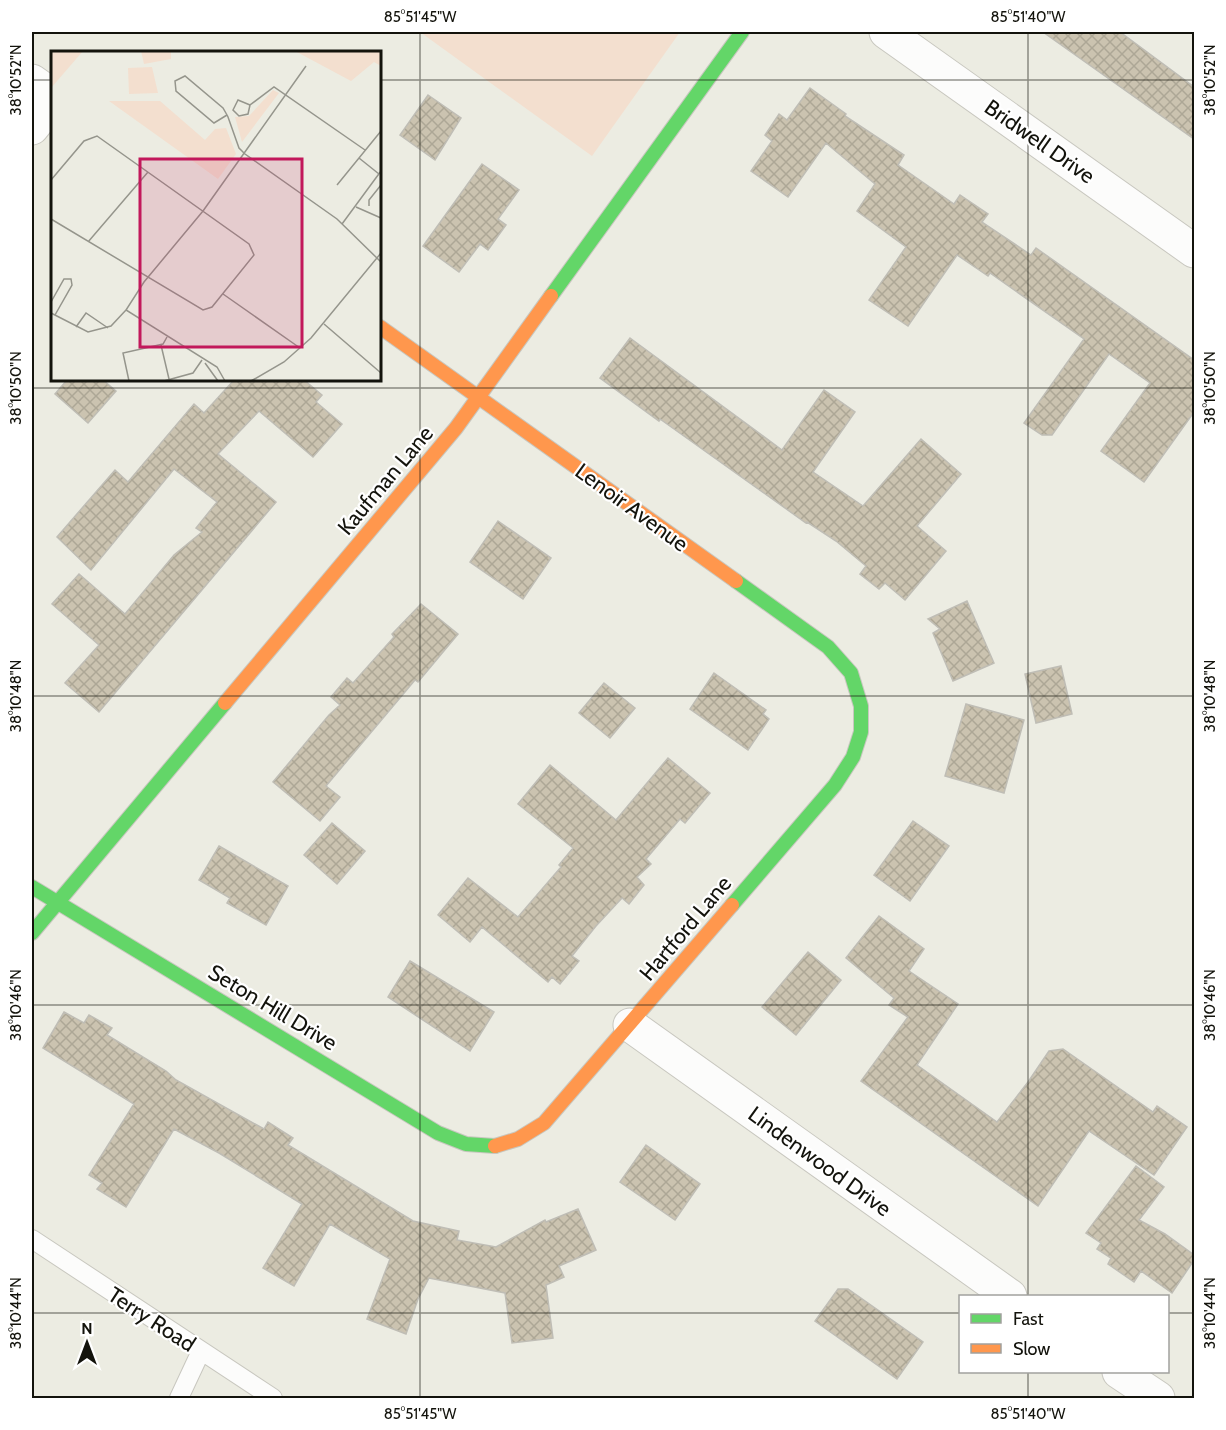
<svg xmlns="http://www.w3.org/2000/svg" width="1226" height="1430" font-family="Cabin,sans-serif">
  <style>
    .grass { fill: #f3dfcf }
    .building { fill: url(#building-cross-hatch); stroke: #bfbdb5; stroke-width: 1.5 }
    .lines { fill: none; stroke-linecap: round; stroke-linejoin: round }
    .lane-casing { stroke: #c8c7bf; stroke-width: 20 }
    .street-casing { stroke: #c8c7bf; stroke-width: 35 }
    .fast-casing { stroke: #c8c7bf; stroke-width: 16 }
    .slow-casing { stroke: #c8c7bf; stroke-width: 16 }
    .lane { stroke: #fcfcfb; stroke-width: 18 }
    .street { stroke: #fcfcfb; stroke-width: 33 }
    .fast { stroke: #63d668; stroke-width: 14 }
    .slow { stroke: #ff974d; stroke-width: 14 }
    .ticks { fill: none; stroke: #13130c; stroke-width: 1.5; stroke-opacity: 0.45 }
    .labels { text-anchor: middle; stroke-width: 4.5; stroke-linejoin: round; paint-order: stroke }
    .street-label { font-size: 22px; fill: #13130c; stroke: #fff }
    .inset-road { fill: none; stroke: #95958c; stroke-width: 1.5 }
    .view { fill: #c2185b; fill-opacity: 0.15; stroke: #c2185b; stroke-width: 3 }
    .inset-edge { fill: none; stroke: #13130c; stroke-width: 3 }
    .neatline { fill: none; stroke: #13130c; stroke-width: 2 }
    .ticks-label { font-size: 15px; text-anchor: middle; fill: #13130c }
  </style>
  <defs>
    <pattern id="building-cross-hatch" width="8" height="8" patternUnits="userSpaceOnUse" patternTransform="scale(1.5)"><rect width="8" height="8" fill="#cbc3b0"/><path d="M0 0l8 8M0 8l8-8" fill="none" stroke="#ada796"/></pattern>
  </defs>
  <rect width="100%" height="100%" fill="#ecece2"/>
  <path class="grass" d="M420,32H680L592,156Z"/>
  <path class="building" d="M1043,32H1120L1194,87V139Z
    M810,88L846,114L845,116L904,155L898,165L954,204L960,195L988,214L982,222L1031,255L1036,248L1194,360V412L1144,482L1101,451L1150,383L1109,354L1052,435H1042L1024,423L1084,339L990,273L988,276L957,255L908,326L869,300L906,247L857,211L875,184L826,143L788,197L751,171L772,141L765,135L779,114L787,120Z
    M428,95L461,118L435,160L400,135Z
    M482,164L519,190L498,219L506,225L488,250L480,244L459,272L423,246Z
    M630,338L782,450L824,390L855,412L813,472L863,506L921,439L961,474L917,526L946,551L905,600L885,583L879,589L860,574L866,566L836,541L807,522L806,523L660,419L659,421L600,378Z
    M67,380H103L116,391L88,423L55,394Z
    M234,380H304L322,395L316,402L342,424L313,457L259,411L218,454L276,502L99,712L65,683L99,645L52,604L79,574L125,614L174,555L202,532L196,528L217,502L174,469L91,570L57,537L115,470L128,482L194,404L204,413Z
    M498,521L551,558L523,599L470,562Z
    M967,601L994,663L953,681L933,633L940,629L928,619Z
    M421,604L458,634L418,682L415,680L326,786L340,797L320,821L273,782L329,715L340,705L331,697L347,678L353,683L394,637L392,634Z
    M1061,666L1072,714L1036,723L1025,674Z
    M714,673L766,710L763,714L769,719L748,750L690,709Z
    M604,683L635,708L610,738L579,713Z
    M966,704L1024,720L1004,793L945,776Z
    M668,758L710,793L685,823L680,819L646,859L651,864L637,877L644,885L629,904L622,898L596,926L572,956L579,961L560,984L552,977L548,982L482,927L470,942L438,915L468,878L518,917L561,867L559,865L573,848L518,804L550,765L616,820Z
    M913,821L949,846L910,901L874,875Z
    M332,823L365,851L337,884L304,855Z
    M219,846L288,886L266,925L227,903L230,898L199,880Z
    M879,916L924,949L909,971L958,1004L917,1065L997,1122L1028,1082L1049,1051L1063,1049L1153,1112L1157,1106L1187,1127L1154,1175L1089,1131L1038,1206L861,1081L908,1017L889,1005L894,998L846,958Z
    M808,952L841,980L796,1035L762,1007Z
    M410,961L494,1012L470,1051L388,997Z
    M64,1012L84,1023L89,1015L112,1028L107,1035L166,1071L176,1080L264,1129L268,1122L293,1138L288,1145L413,1221L459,1231L457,1240L496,1247L545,1220L546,1222L578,1209L596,1250L559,1266L564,1277L546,1285L553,1338L512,1343L505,1293L429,1278L418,1299L406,1334L367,1319L390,1259L330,1224L294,1286L263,1268L302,1204L219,1153L174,1129L126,1207L97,1189L102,1183L89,1175L134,1104L43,1048Z
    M646,1145L700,1184L675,1220L620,1182Z
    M1136,1166L1164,1187L1139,1220L1165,1234L1194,1255V1260L1172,1293L1141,1271L1134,1282L1108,1264L1111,1258L1097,1249L1101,1243L1086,1233Z
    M838,1289H848L923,1342L897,1379L815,1321Z"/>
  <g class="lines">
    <g class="lane-casing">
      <path id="lane" d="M32,1239L273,1398
        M179,1398L201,1351"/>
    </g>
    <g class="street-casing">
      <path id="street" d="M886,32L1194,251
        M32,81L52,95
        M32,128L52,103
        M630,1025L1010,1296
        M1119,1372L1158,1398"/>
    </g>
    <g class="fast-casing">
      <path id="fast" d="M551,296L742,32
        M32,887L438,1133L466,1144L495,1146
        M732,905L835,785L853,757L861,732V706L851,673L828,647L736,581
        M32,933L225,703"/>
    </g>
    <g class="slow-casing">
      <path id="slow" d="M380,327L736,581
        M225,703L456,428L551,296
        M495,1146L518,1139L544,1123L732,905"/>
    </g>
    <use href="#lane" class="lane"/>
    <use href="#street" class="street"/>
    <use href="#fast" class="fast"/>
    <use href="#slow" class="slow"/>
  </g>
  <path class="ticks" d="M420,32V1398M1028,32V1296M32,80H52M380,80H1194M32,388H1194M32,696H1194M32,1005H1194M32,1313H960M1168,1313H1194M1028,1372V1398"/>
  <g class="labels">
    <g class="street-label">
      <text transform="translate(1040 141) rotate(35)" y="8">Bridwell Drive</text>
      <text transform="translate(385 480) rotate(-50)" y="8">Kaufman Lane</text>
      <text transform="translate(632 507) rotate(36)" y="8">Lenoir Avenue</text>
      <text transform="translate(685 928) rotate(-50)" y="8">Hartford Lane</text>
      <text transform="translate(273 1007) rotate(31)" y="8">Seton Hill Drive</text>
      <text transform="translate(820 1161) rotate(36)" y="8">Lindenwood Drive</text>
      <text transform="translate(152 1319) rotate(33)" y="8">Terry Road</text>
    </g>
  </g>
  <g transform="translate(51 51)">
    <rect width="330" height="330" fill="#ecece2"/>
    <path d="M90,0H120V8L93,13ZM101,16L107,42L78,43L77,17ZM222,39L228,42L191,91L184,66L198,65ZM58,50H109L154,89L164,78L175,77L185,103L167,128Z" fill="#f3dfcf"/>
    <path d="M0,0H32L0,37Z" fill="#f3dfcf"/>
    <path d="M244,0H330V15L323,11L300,30Z" fill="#f3dfcf"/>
    <path class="inset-road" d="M199,54L187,49L182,59L188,65L197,63L199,54L223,36L314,99M176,64L163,72L125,40L124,30L134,25L172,57L176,64L177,66L188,97L194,103L286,168L330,211M308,107L328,123M0,129L33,90L46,85L198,193L203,204L161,256L152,259L0,168M286,134L330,80M318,155V149L330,134M305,156L330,167M291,173L330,120M37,191L97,121M172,243L249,297M0,251L13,228H20L21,234L4,264M0,262L37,281L60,275L75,259M273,273L330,322M25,276L35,262L57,277M110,294L118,328M154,312L167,330M78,330L72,302L112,293L116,286M113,330L142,322L151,309M174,330L166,316L75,259L93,231L152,160L255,15M200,330L233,311L260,287L330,202"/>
    <path class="view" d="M89,108H251V296H89Z"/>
    <rect width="330" height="330" class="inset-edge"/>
  </g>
  <rect width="1226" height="1430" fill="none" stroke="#ffffff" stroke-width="66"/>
  <rect x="959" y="1295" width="210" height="78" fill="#ffffff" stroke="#a1a19e" stroke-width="1.5"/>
  <rect x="971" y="1314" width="30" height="9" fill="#63d668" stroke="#a1a19e" stroke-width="1.5"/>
  <text x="1013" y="1325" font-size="18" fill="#13130c">Fast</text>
  <rect x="971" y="1344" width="30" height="9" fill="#ff974d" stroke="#a1a19e" stroke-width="1.5"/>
  <text x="1013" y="1355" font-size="18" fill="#13130c">Slow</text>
  <g transform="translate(87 1343)" stroke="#ffffff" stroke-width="4.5" paint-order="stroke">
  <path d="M0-4.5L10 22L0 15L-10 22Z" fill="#13130c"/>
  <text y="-9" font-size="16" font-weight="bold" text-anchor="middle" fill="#13130c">N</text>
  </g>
  <rect x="33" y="33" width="1160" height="1364" class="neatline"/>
  <g class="ticks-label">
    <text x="420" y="22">85°51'45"W</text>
    <text x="1028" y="22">85°51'40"W</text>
    <text transform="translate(16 80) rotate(-90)" y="5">38°10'52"N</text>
    <text transform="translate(1210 80) rotate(-90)" y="5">38°10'52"N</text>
    <text transform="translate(16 388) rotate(-90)" y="5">38°10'50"N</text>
    <text transform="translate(1210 388) rotate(-90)" y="5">38°10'50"N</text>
    <text transform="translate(16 696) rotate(-90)" y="5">38°10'48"N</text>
    <text transform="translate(1210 696) rotate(-90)" y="5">38°10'48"N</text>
    <text transform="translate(16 1005) rotate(-90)" y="5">38°10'46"N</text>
    <text transform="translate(1210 1005) rotate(-90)" y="5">38°10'46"N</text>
    <text transform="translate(16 1313) rotate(-90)" y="5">38°10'44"N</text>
    <text transform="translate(1210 1313) rotate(-90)" y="5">38°10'44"N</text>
    <text x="420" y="1419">85°51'45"W</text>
    <text x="1028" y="1419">85°51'40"W</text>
  </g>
</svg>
